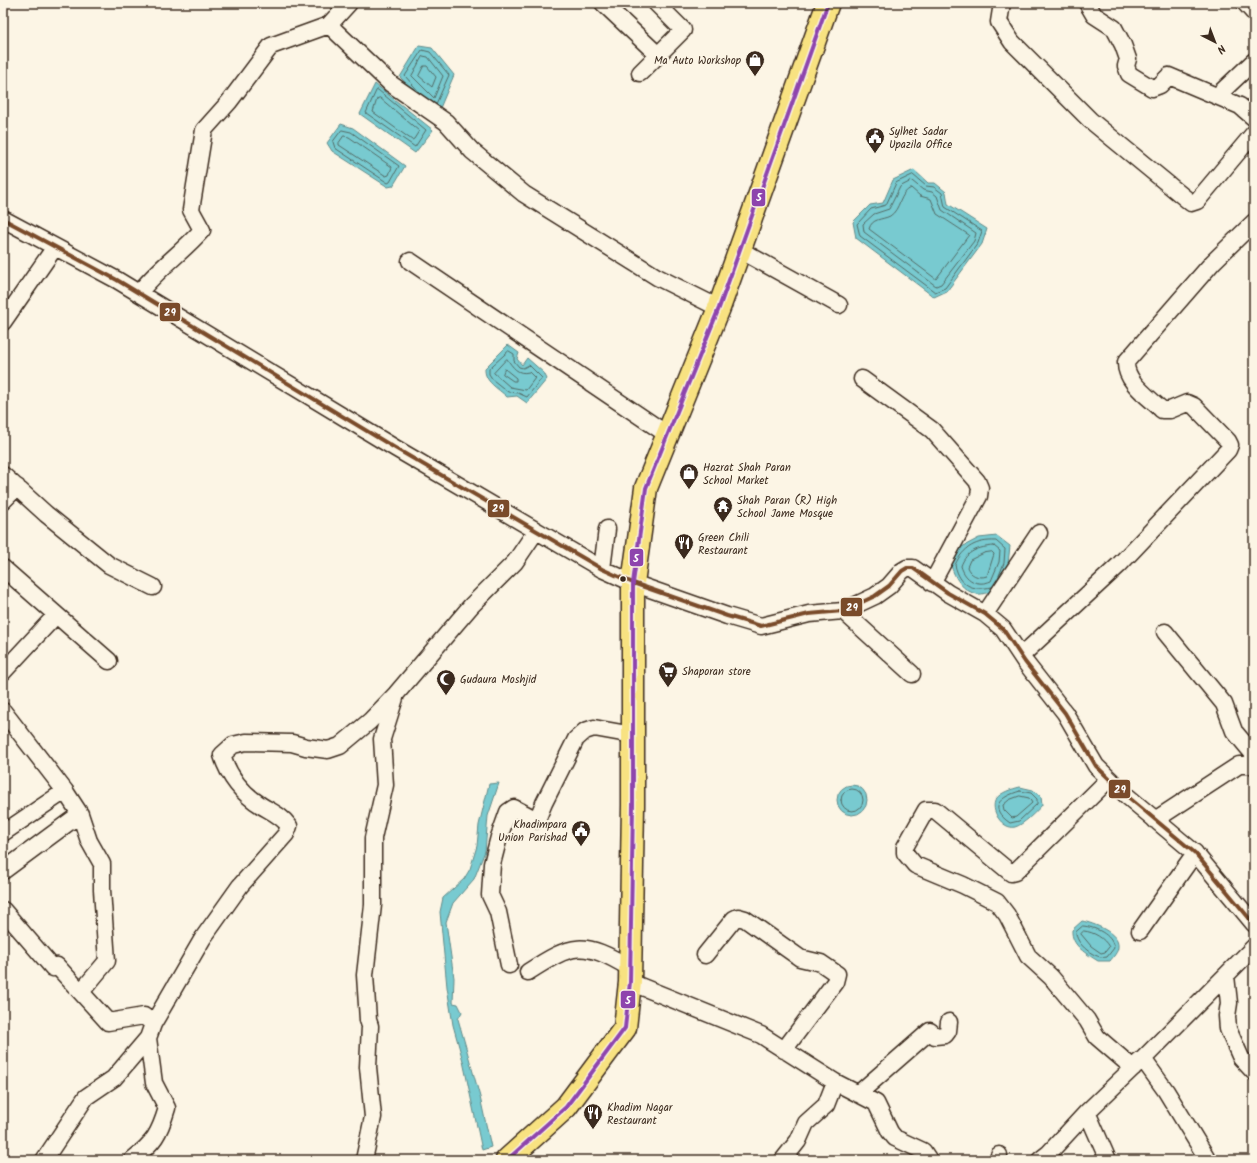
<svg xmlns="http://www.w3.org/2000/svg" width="1257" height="1163" font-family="Kalam,sans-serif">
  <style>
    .water { fill: #78cad0; stroke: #608a89 }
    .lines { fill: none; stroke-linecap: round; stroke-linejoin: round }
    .shore { stroke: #536a65; stroke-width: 1 }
    .minor-casing { stroke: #3b2a1e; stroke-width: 19 }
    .highway-casing { stroke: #3b2a1e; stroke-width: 25 }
    .minor { stroke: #fcf5e5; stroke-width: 16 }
    .highway { stroke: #f8e281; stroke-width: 22 }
    .bus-1-casing { stroke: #fcf5e5; stroke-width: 7 }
    .bus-2-casing { stroke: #fcf5e5; stroke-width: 7 }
    .bus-1 { stroke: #7a4b2a; stroke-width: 4 }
    .bus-2 { stroke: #8e44ad; stroke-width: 4 }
    .bus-dot { fill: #3b2a1e; stroke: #fcf5e5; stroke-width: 1.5 }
    .labels { text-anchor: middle; stroke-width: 4; stroke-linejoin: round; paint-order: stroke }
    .poi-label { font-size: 11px; fill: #3b2a1e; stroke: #fcf5e5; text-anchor: start }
    .line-badge { stroke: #fcf5e5; stroke-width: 1.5 }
    .badge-label { font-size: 11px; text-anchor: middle; font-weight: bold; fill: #fff }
  </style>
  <rect width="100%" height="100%" fill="#fcf5e5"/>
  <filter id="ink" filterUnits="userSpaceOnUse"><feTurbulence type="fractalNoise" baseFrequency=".025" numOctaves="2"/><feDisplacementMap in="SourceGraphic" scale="8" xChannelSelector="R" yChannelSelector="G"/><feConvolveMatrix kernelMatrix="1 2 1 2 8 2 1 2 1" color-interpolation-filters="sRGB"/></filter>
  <g filter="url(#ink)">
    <path class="water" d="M419,46L432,48L454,75L440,108L430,109L400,77Z
      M375,84L433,130L415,153L360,114Z
      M341,124L353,128L405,166L393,186L388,187L332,151L327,143Z
      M914,170L928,183H935L946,192L948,204L987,229L982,244L947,291L934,297L856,238L853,222L870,205L883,203L893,180Z
      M508,345L519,353L517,359L522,365L527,358L544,373L547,379L527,403L517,396L507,397C498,388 484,382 485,368Z
      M997,536L1010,546L1008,564L996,590C991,591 983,595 977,594C963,592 954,577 951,565L958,549L979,538Z
      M499,783L488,816L485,851L474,879L453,903L446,922L454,978L453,1003L458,1004L462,1012L458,1019L480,1097L491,1147L482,1150L463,1061L453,1025L447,987L440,912L443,898L464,879L470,869L477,846L479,825L489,784Z
      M837 800a15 15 0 1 1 30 0a15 15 0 1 1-30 0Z
      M1020,787L1033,790L1041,797L1042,805C1037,811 1023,825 1015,827C1003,830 989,810 996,799C1001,792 1012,789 1020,787Z
      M1082,921C1093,923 1120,933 1118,947C1118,952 1113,957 1110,961H1098C1087,954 1071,946 1072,930Z"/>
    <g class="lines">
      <path class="shore" d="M423,56L428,57L443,76L434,98L412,76Z
        M424,66H427L436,77L432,87L419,76Z
        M378,90L426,130L415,147L366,113L376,91Z
        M421,94L405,76L422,50L430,52L449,75L436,104
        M380,98L419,131L414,139L412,140L373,112L377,99Z
        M342,130L351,132L399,166L390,182L388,183L335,148L333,142Z
        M344,136L349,137L392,167L389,175L386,176L339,145V143Z
        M913,175L926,186L934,187L942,193L945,207L982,231L978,243L945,288L935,292L860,236L857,224L871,209L886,205L896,183Z
        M912,181L923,190L932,192L937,196L942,210L976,233L974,241L941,284L936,286L864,232L863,224L874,214L889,209L900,187Z
        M911,188L920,196L931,199L937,214L969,235L936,279L869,229C872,218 882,220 890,216C901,209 899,193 911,188Z
        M509,351L514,354V361L519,367L523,368L529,365L542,378L527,397L518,393L508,392L493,380L489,374V369Z
        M507,359C513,367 517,375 529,372L535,378L526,390L510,387L494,373Z
        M505,369L516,378V381H513L503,374Z
        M994,546L1000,551L999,562L991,581C977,587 965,580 961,566C966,551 979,547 994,546Z
        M992,552L994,554L987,576C978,579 970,575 967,567L970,560L984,553Z
        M992,587C972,591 960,586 955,565C963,547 977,540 996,541L1005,549L1004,563L998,578
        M841 800a11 11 0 1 1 22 0a11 11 0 1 1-22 0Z
        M1020,791L1031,793L1037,799V804L1019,821L1010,823C987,807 1000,797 1020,791Z
        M1020,796L1029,798L1032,803L1016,817L1012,818L1004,810L1003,805L1009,800Z
        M1083,926C1095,927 1112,934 1114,948L1107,957C1096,960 1075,944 1076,932Z
        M1084,931C1094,932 1104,938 1109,947L1105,952L1101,953L1091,946L1081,934Z"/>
      <g class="minor-casing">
        <path id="minor" d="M349,3L329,25L391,84L446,122L472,151L524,194L657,277L719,308
          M603,3L658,55
          M1002,3L999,22L1012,42L1090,120L1191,203L1197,201L1254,133
          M1087,3L1094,15L1114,28L1123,45L1128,59L1126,66L1129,74L1152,88L1160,85L1169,76L1240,106L1254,118
          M1245,3L1254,13
          M640,73L683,30L656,3
          M1218,95L1254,61
          M3,219L117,280L395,448L602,569L633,583L727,616L761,626L809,614L843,611L875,596L889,586L902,571L907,568H913L948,593L985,614L1003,629L1025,662L1065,713L1096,766L1127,796L1195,853L1254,924
          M740,250L839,305
          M410,261L668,435
          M139,293C157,269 182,253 202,230L191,210L204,130L229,102L271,46L329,25
          M3,322L55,247
          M862,379L932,430L977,481L980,488L979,496L932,583
          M3,475L46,514L109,565L153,587
          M3,501L17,487
          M3,568L109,661
          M602,569L607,529
          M843,611L912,674
          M985,614L1039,533
          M1165,632L1224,704L1234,731L1254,755
          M1021,656L1119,565L1228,450L1230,445L1228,441L1194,406L1187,403L1170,410H1162C1149,397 1125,382 1126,362L1213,262L1254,222
          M3,672L56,615
          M3,711L65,791L80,814L89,841L102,864V890L107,961L81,992
          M1109,779L1015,872L1011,873L935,810H926L905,847V853L915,865L963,885L997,902L1007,915L1028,956L1051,977L1087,1020L1097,1037L1133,1068
          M1155,820L1239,765H1254
          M3,833L65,791
          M3,871L80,814
          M3,910L53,968L57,966L108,1022L144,1016L153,1024
          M1140,931L1195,853
          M705,955L734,919L738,917L745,919L800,958L821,963L837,974L835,982L784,1050
          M509,965L498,912L490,895L492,864L499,837L508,812L514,808L537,820L544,803L576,739L585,731L594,728L633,735
          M528,972C573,943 583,940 630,968
          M1226,976L1229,1003L1227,1016L1228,1029L1241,1058L1254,1072
          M630,982L761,1035L835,1082L876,1103L890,1132L895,1138L923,1151L929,1160
          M858,1094L930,1031L935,1036L945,1035L948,1031L949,1022
          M1087,1112L1108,1160
          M999,1155V1160
          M44,1160L86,1097L114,1078L148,1038
          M132,1160C154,1142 159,1135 167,1108L154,1083L148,1038L153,1024L203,938L240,886L286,834L289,826C282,816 272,812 262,806C241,793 229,777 222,755L233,745L246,742L292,743L306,747L328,750L340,746L370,721L396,694L471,606L515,562L536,531
          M364,1160L373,1117L368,1067L370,1026L368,1020L365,975L373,905V838L385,785L382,739L395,698
          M783,1160L798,1141L806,1123L826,1105L835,1082
          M1040,1160L1049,1153L1087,1112L1140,1061
          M1208,1160L1166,1091L1143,1059L1254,947"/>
      </g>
      <g class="highway-casing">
        <path id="highway" d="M507,1160L566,1107L625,1028L630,982L633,805V583L646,488L719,308L828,3"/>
      </g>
      <use href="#minor" class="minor"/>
      <use href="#highway" class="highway"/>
      <g class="bus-1-casing">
        <path id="bus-1" d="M3,219L117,280L395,448L602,569L633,583L727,616L761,626L809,614L843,611L875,596L889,586L902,571L907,568H913L948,593L985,614L1003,629L1025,662L1065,713L1096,766L1127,796L1195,853L1254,924"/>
      </g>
      <g class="bus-2-casing">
        <path id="bus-2" d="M507,1160L566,1107L625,1028L630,982L633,805V583L646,488L719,308L828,3"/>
      </g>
      <use href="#bus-1" class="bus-1"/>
      <use href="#bus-2" class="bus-2"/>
    </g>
  </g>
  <defs>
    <g id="shop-pin" transform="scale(1)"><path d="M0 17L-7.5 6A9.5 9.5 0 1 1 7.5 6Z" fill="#3b2a1e" stroke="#fcf5e5"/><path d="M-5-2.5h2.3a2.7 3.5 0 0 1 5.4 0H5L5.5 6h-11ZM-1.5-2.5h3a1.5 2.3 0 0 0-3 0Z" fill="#fff"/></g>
    <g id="civic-pin" transform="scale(1)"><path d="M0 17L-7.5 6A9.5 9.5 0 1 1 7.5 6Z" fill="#3b2a1e" stroke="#fcf5e5"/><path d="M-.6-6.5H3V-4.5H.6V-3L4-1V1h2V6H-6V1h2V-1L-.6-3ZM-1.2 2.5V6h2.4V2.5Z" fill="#fff"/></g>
    <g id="temple-pin" transform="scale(1)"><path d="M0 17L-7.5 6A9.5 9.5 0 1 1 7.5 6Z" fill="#3b2a1e" stroke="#fcf5e5"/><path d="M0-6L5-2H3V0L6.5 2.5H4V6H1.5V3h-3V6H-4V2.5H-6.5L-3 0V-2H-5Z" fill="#fff"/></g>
    <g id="restaurant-pin" transform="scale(1)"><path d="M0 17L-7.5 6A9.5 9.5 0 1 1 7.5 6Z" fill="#3b2a1e" stroke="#fcf5e5"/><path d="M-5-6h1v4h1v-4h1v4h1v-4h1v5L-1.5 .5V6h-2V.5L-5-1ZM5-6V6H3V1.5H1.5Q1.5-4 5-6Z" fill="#fff"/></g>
    <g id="supermarket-pin" transform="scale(1)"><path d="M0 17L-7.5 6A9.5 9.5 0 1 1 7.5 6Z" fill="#3b2a1e" stroke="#fcf5e5"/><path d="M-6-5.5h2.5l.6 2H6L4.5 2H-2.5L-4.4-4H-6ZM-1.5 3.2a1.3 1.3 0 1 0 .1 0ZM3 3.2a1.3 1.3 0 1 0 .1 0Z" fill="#fff"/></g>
    <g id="mosque-pin" transform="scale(1)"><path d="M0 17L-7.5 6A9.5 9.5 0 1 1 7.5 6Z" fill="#3b2a1e" stroke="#fcf5e5"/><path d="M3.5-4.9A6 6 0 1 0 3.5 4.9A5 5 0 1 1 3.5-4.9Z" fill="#fff"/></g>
  </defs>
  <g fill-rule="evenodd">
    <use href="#shop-pin" x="755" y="60"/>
    <use href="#civic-pin" x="875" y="137"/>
    <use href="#shop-pin" x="689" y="473"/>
    <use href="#temple-pin" x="723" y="506"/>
    <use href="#restaurant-pin" x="684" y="543"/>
    <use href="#supermarket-pin" x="668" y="671"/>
    <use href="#mosque-pin" x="446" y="679"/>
    <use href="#civic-pin" x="581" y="830"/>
    <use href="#restaurant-pin" x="593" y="1113"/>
  </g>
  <circle class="bus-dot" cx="623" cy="579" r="3.5"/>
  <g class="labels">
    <g class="poi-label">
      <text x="741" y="64" text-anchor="end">Ma Auto Workshop</text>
      <text x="889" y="135">Sylhet Sadar<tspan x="889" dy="13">Upazila Office</tspan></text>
      <text x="703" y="471">Hazrat Shah Paran<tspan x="703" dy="13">School Market</tspan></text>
      <text x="737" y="504">Shah Paran (R) High<tspan x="737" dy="13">School Jame Mosque</tspan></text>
      <text x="698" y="541">Green Chili<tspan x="698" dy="13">Restaurant</tspan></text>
      <text x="682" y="675">Shaporan store</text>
      <text x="460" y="683">Gudaura Moshjid</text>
      <text x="567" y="828" text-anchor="end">Khadimpara<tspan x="567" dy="13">Union Parishad</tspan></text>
      <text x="607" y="1111">Khadim Nagar<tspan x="607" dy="13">Restaurant</tspan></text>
    </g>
  </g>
  <g class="line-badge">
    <rect x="751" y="188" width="15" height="19" rx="4" fill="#8e44ad"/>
    <rect x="159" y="302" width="22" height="20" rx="4" fill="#7a4b2a"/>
    <rect x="487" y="499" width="23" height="19" rx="4" fill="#7a4b2a"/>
    <rect x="629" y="548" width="15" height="19" rx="4" fill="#8e44ad"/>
    <rect x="840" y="597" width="23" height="20" rx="4" fill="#7a4b2a"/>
    <rect x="1108" y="779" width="23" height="20" rx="4" fill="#7a4b2a"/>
    <rect x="620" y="990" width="16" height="19" rx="4" fill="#8e44ad"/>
  </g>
  <g class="badge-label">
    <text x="759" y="201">5</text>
    <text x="170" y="316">29</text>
    <text x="498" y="512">29</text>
    <text x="636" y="562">5</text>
    <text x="852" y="611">29</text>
    <text x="1120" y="793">29</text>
    <text x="628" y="1004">5</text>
  </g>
  <rect width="1257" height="1163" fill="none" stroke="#fcf5e5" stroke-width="16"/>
  <rect x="8" y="8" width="1241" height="1147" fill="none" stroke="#3b2a1e" stroke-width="1.5" filter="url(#ink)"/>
  <g transform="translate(1215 42) rotate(138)" stroke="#fcf5e5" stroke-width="3" paint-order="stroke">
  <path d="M0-3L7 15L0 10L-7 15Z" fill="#3b2a1e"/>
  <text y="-6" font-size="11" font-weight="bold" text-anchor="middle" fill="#3b2a1e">N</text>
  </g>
</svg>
